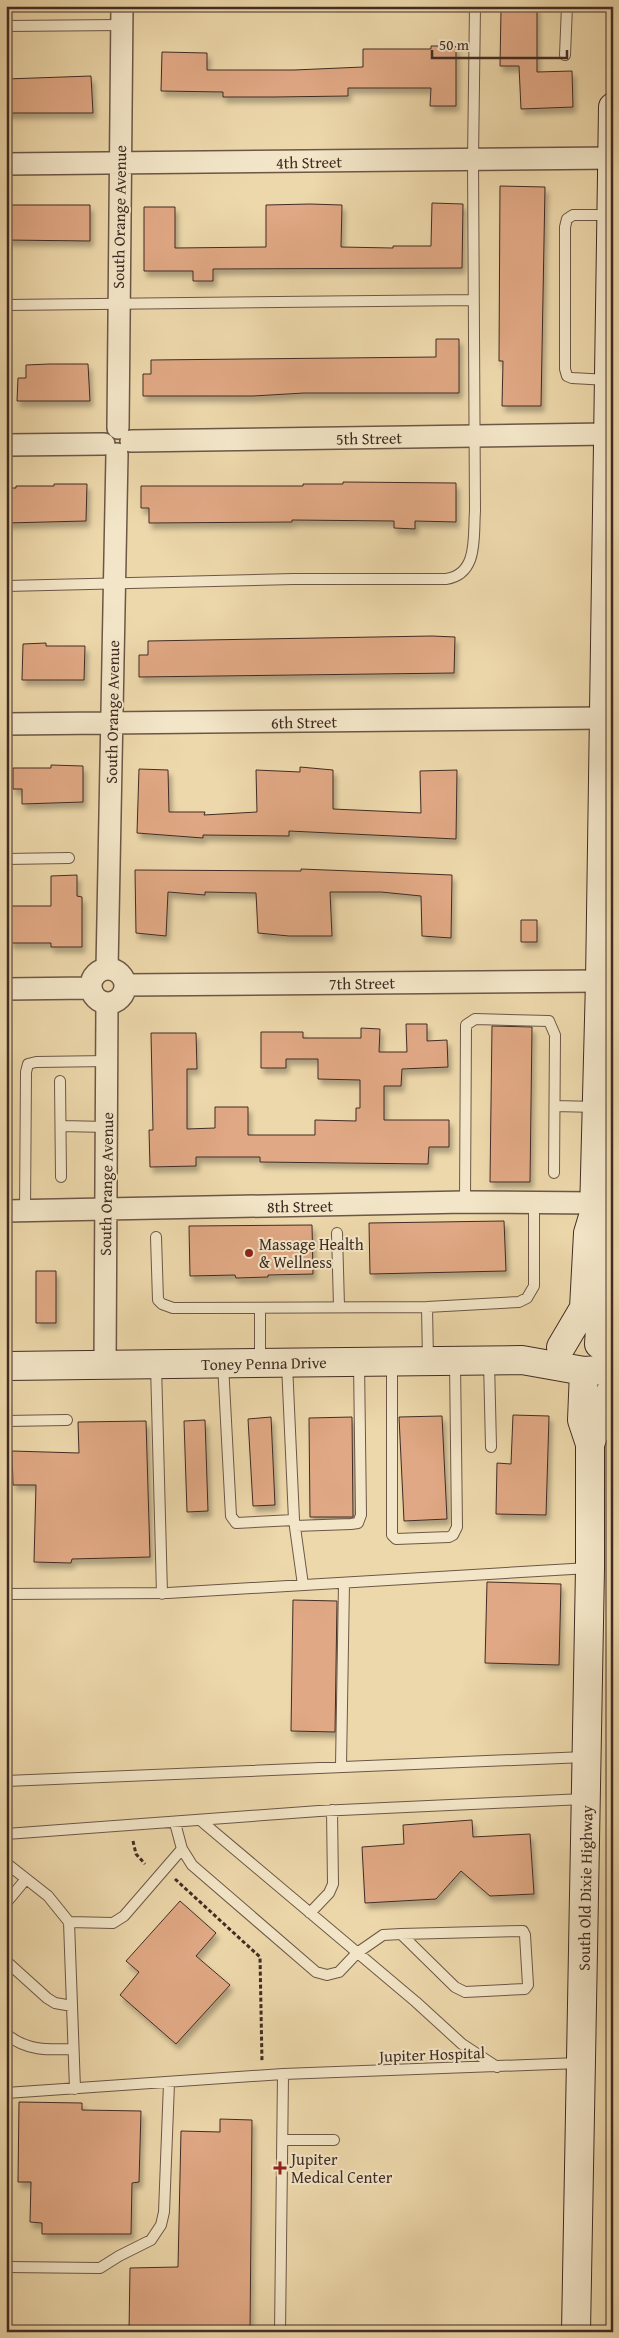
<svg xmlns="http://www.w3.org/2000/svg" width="619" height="2338" font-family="'Gentium Book Plus',serif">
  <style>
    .building { fill: #e0a884; stroke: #412c24; filter: url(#shadow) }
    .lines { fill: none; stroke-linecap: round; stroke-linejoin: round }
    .lane-casing { stroke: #6c5746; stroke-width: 12 }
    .street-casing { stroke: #6c5746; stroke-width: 24 }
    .secondary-casing { stroke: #412c24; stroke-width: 30 }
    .path { stroke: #412c24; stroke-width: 3; stroke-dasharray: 4 2.5; stroke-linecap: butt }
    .lane { stroke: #f3e6c8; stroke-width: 10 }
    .street { stroke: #f3e6c8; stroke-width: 21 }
    .secondary { stroke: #f3e6c8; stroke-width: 28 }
    .poi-dot { fill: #8f2418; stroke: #f3e6c8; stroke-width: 2 }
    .labels { text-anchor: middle; stroke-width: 4; stroke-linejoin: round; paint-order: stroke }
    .street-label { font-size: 16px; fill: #412c24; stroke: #f3e6c8 }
    .poi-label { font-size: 16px; fill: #412c24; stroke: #f3e6c8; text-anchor: start }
  </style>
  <defs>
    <filter id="shadow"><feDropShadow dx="3" dy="5.5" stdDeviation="2.5" flood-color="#0004"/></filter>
  </defs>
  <rect width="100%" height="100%" fill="#edd8ab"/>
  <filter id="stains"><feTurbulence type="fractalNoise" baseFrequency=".004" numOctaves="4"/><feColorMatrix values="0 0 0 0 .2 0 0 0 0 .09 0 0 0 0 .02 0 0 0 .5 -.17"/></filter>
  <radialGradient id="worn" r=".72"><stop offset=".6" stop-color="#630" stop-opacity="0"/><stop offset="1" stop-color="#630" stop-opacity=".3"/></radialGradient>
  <path class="building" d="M508,6H537V72L572,71L573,107L521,109L519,66H500L501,10H508Z
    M431,46H456V106H430L431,88H348V96L275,97H223V92L161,91L162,52L207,53V70H294L363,67V49H431Z
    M91,76L93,113H6V79Z
    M500,186L545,187L541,406H502L503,361H499Z
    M432,203L463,204L462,268L213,269V281H193V271H144V207H175V248L266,247V205L310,204L342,205L341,247L393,248V246H431Z
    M6,205H90V241L6,240Z
    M436,339H459V393H304L253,396H143V374H151V360L436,357Z
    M49,364H88L90,401H17L18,378H26V365Z
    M343,482L456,483V522L415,521V529L394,528V521L292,520V522L149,523V508H141V486H303V484H343Z
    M54,484H87L86,521L6,523V488H16V486H54Z
    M432,636L455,637L454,673L139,677V655H148V641Z
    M46,643V646H85L84,680H22L23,644Z
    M51,765L83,766V802L22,804V789H13V768H51Z
    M300,767L333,770V809L421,813L420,771L457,770L456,839L289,831V836L203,835V838L137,833L139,769L168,770L169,812H205L204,815L257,812L256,770L300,772Z
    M301,869L452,875L451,938L422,936L421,896L381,892H330L332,936H289L258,933L256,893L205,892V895L168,892L166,936L136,933L135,870L301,871Z
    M77,875V896L82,897V947H51V943H10V906H51V876Z
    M521,920H537V942H521Z
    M406,1024H427V1041L447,1040L448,1067L402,1069L401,1086H384V1120H449V1147H429L428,1164L260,1162V1157H196V1166L150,1167L149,1130H153L151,1033H196L197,1069H187V1129L215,1128V1107H248V1135H315V1120L356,1121V1108H360V1080L318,1079V1059H286V1068H261V1032H303V1038H361V1028L380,1029L379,1052H407Z
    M492,1026L532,1027L530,1182H490Z
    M504,1221L506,1271L370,1274L369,1223Z
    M312,1225L313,1274L268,1275V1277L236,1278L235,1275L190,1276L189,1226Z
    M36,1271H56V1323H36Z
    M513,1415L549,1416L546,1515L496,1514L497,1463L511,1464Z
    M442,1416L447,1519L404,1521L399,1417Z
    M271,1417L275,1505L253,1506L248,1419Z
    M352,1417L353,1517H310L309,1418Z
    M205,1420L208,1511L187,1512L184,1421Z
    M146,1421L150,1557L72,1559L71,1563L34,1562L36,1485H13L12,1451L79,1453L78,1422Z
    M487,1582L561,1584L559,1665L485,1663Z
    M293,1600L337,1601L335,1732L291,1731Z
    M472,1820L473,1837L530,1834L534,1894L490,1896L461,1871L436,1899L365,1903L362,1847L404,1844L403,1825Z
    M180,1901L216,1933L196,1956L230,1985L176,2044L120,1995L139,1972L126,1961Z
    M19,2102L82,2103V2110L141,2111L139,2182L132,2183L131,2234H42V2223L30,2222L31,2182H18Z
    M220,2119L252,2120L250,2332H129L130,2268L178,2267L181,2131L220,2132Z"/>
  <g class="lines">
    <g class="lane-casing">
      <path id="lane" d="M6,26L121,25
        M565,55L567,6
        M6,305L473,300
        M608,380L572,378L567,376L565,369V227L567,219L573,215H610
        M6,586L293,579H446C479,574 473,536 475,511L473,160L475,6
        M6,859L69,858
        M60,1081L61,1177
        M555,1106L596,1107
        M61,1126L107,1127
        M465,1202L466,1025L475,1019L549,1021L555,1035L554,1173
        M25,1211L26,1072L28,1064L36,1062L108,1061
        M337,1233L339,1306
        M156,1237L158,1300L162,1304L173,1308L427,1307L519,1302L527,1298L534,1286V1203
        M427,1307L428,1360
        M260,1308V1361
        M489,1361L491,1447
        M392,1362V1535L396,1539L449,1537L453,1535L457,1527L455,1361
        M223,1364L231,1516L236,1523L294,1520
        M287,1364L294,1520L303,1585
        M156,1365L162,1594
        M6,1421L67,1420
        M6,1476V1571
        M295,1526L351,1524L358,1523L361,1515L359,1362
        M6,1594L168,1593L589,1568
        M341,1766L344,1583
        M6,1781L585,1757
        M200,1820L416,2002L462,2044L497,2067
        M175,1823L182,1849L192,1865L316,1972L327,1975L339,1972L357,1953L383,1935L401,1934L523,1931L525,1935L528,1985L525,1989L465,1992L455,1987L401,1934
        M6,1834L319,1811L584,1799
        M6,1863L48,1896L69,1922L75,2089
        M6,1903L26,1879
        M310,1913L329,1893L333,1884L332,1810
        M69,1922L113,1923L124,1916L182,1849
        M6,1961L47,1998L55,2003L72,2006
        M6,2034C27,2051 48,2050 73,2049
        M6,2093L283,2074L579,2063
        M283,2140H334
        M6,2267L100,2268L119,2256L151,2240L161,2225L164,2212L169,2083
        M280,2332L283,2074"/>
    </g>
    <g class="street-casing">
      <path id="street" d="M6,164L613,158
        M118,428L122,6
        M131,441L607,434
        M6,445L104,444
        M6,724L603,718
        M107,969L117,454
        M91 986a17 17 0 1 1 34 0a17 17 0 1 1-34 0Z
        M125,985L600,981
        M6,989L91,988
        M6,1211L465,1202L594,1203
        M105,1366L107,1003"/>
    </g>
    <g class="secondary-casing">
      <path id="secondary" d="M599,1344L606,1239L600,1225
        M561,1347L584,1308L588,1233L594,1213L600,981L613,107
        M6,1366L522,1360L584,1371L613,1369
        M590,1444L613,1386
        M576,2332L590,1568V1444L582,1420L584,1371"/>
    </g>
    <path class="path" d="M133,1841L136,1854L145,1864
      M175,1879L260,1957L262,2062"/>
    <use href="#lane" class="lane"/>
    <use href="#street" class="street"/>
    <use href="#secondary" class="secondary"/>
  </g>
  <g class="poi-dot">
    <circle cx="249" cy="1253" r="5"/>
    <path d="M277.5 2160.5h5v5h5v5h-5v5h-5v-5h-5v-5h5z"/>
  </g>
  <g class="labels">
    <g class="street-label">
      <text transform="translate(309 162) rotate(-1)" y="6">4th Street</text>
      <text transform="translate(119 217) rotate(-89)" y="6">South Orange Avenue</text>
      <text transform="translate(369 438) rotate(-1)" y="6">5th Street</text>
      <text transform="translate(112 712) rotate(-89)" y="6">South Orange Avenue</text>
      <text transform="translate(304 722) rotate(-1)" y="6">6th Street</text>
      <text transform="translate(362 983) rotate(-1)" y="6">7th Street</text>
      <text transform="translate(106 1184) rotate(-89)" y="6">South Orange Avenue</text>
      <text transform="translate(300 1206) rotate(-1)" y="6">8th Street</text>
      <text transform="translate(264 1363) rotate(-1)" y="6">Toney Penna Drive</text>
      <text transform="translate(585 1888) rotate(-89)" y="6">South Old Dixie Highway</text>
      <text transform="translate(432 2054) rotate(-2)" y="6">Jupiter Hospital</text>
    </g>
    <g class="poi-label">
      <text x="259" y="1250">Massage Health<tspan x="259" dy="18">&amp; Wellness</tspan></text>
      <text x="291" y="2165">Jupiter<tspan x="291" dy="18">Medical Center</tspan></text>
    </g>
  </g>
  <rect width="619" height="2338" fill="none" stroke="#edd8ab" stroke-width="25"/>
  <rect x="8" y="8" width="604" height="2323" fill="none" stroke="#412c24" stroke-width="2.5"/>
  <rect x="12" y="12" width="594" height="2313" fill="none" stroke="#412c24"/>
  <path d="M432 50v8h135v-8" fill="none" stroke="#412c24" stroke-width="2.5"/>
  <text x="439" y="50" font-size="15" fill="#412c24" stroke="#f3e6c8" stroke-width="4" paint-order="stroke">50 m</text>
  <rect width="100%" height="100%" filter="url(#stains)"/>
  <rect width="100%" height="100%" fill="url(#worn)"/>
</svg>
